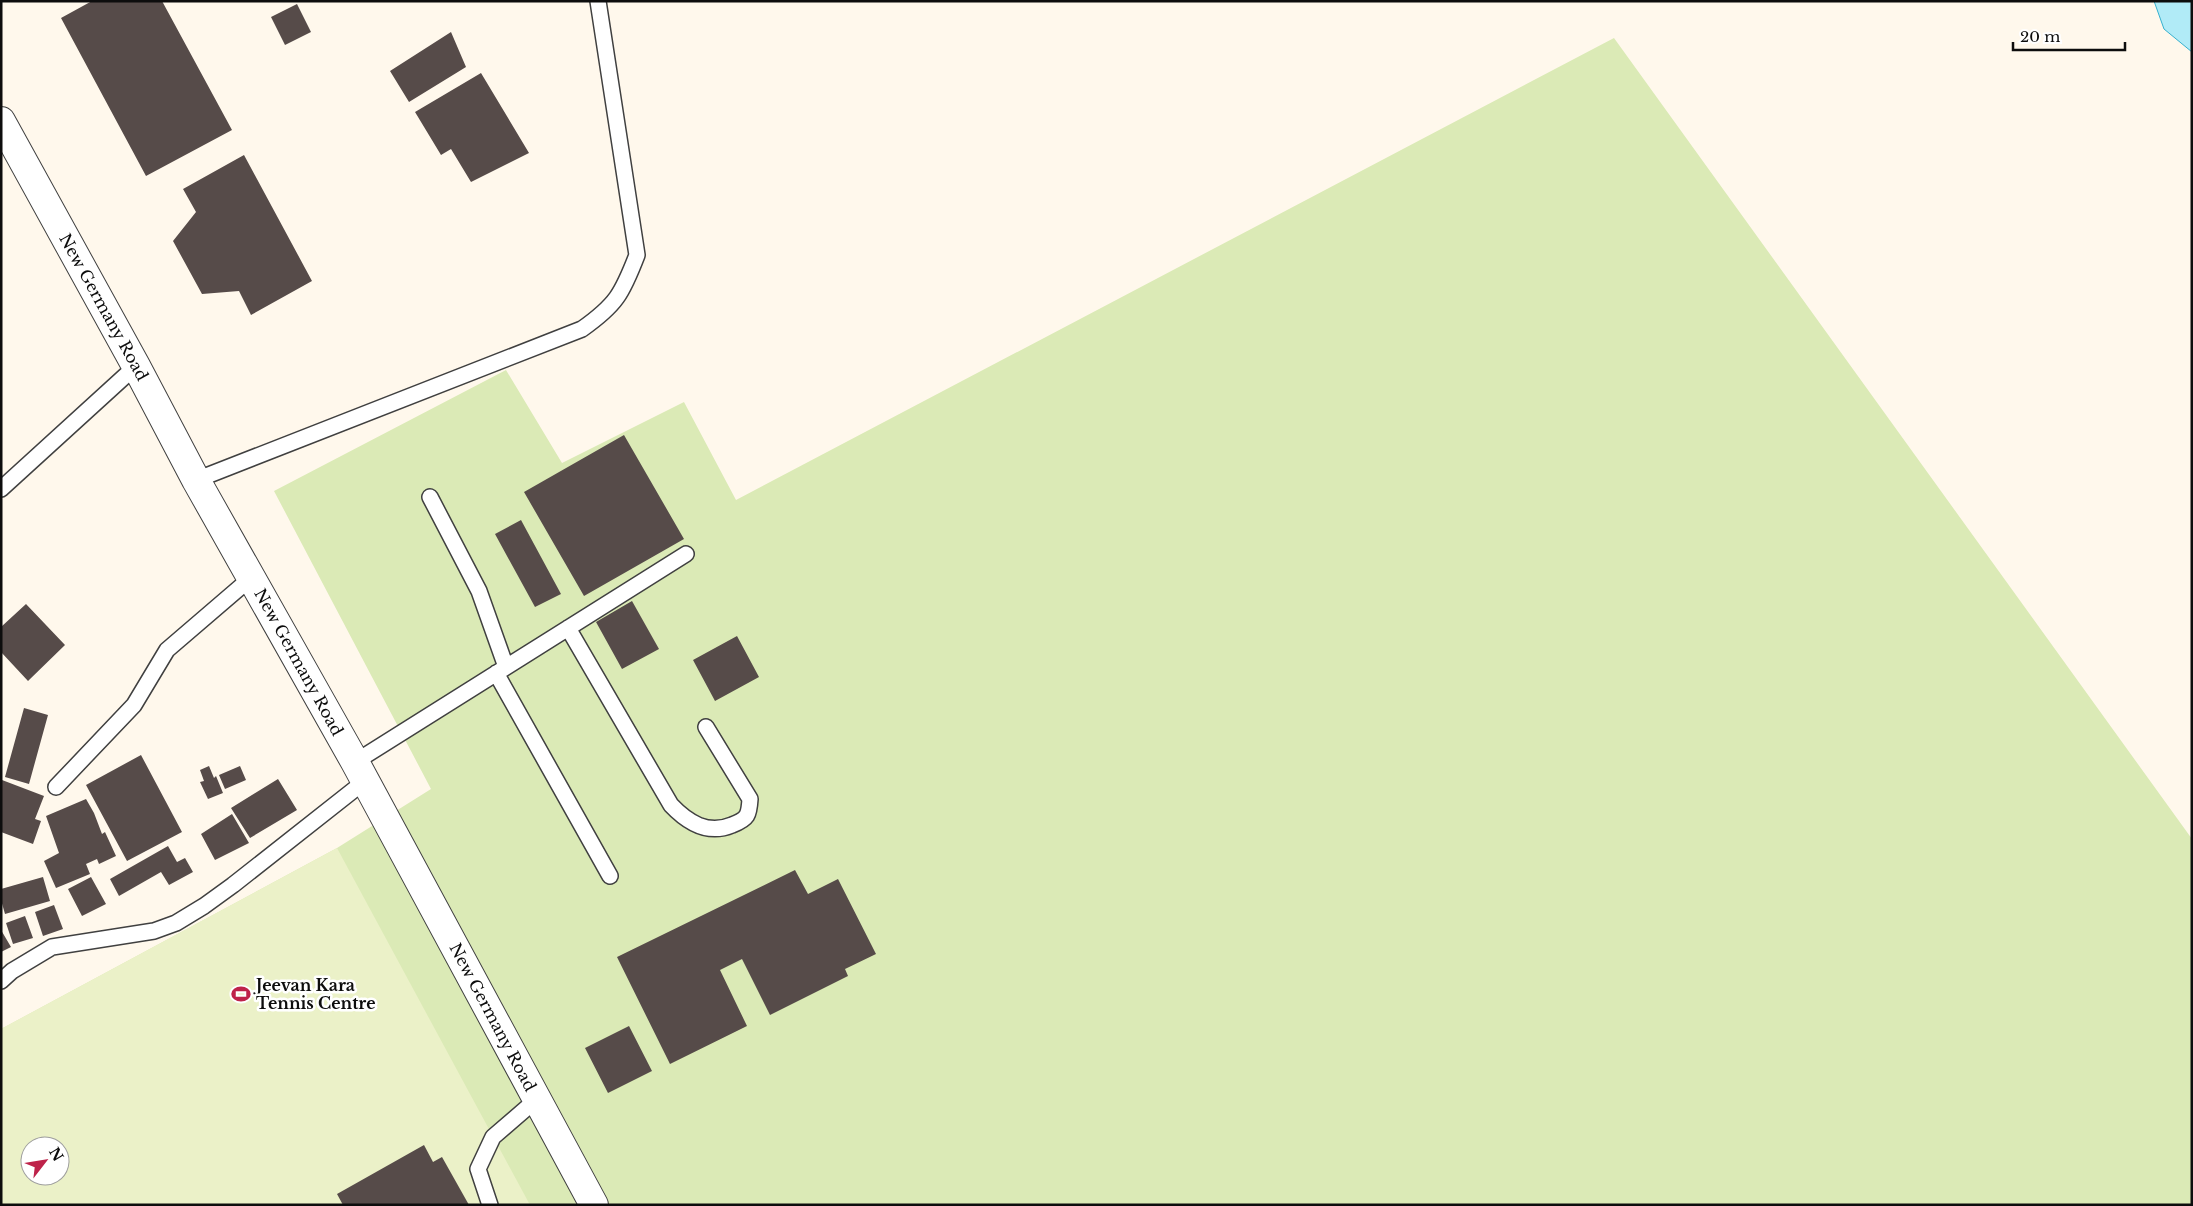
<svg xmlns="http://www.w3.org/2000/svg" width="2193" height="1206" font-family="'Libre Baskerville',serif">
  <style>
    .green { fill: #dbeab6; fill-rule: evenodd }
    .pitch { fill: #ebf1c8; fill-rule: evenodd }
    .water { fill: #b1ebf7; stroke: #37b1cf }
    .building { fill: #564b49 }
    .lines { fill: none; stroke-linecap: round; stroke-linejoin: round }
    .service-casing { stroke: #404040; stroke-width: 18 }
    .minor-casing { stroke: #404040; stroke-width: 30 }
    .service { stroke: #fff; stroke-width: 15 }
    .minor { stroke: #fff; stroke-width: 28 }
    .labels { text-anchor: middle; stroke-width: 5; stroke-linejoin: round; paint-order: stroke }
    .street-label { font-size: 16px; fill: #0d0d0d; stroke: #fff }
    .poi-label { font-size: 16px; font-weight: bold; fill: #0d0d0d; stroke: #fff; text-anchor: start }
  </style>
  <rect width="100%" height="100%" fill="#fff8ec"/>
  <path class="green" d="M1614,38L2192,839V1205H1V1029L337,848L431,789L274,491L506,370L562,463L684,402L736,500ZM30,1146H60V1176H30Z"/>
  <path class="pitch" d="M337,848L530,1205H1V1029ZM30,1146H60V1176H30Z"/>
  <path class="water" d="M2154,1H2192V52L2164,29Z"/>
  <path class="building" d="M92,1H162L232,130L146,176L61,18Z
    M297,4L311,32L285,45L271,17Z
    M451,32L466,67L409,102L390,71Z
    M481,73L529,153L471,182L451,149L441,155L415,112Z
    M244,155L312,281L251,315L239,291L202,294L173,241L196,212L183,189Z
    M624,435L684,539L584,596L524,492Z
    M521,520L561,594L535,607L495,534Z
    M632,601L659,649L622,669L596,622Z
    M26,604L65,645L28,681L1,652V627Z
    M737,636L759,677L715,701L693,660Z
    M24,708L48,715L29,784L5,777Z
    M141,755L182,832L127,861L86,785Z
    M209,766L214,778L216,776L223,793L208,799L200,782L204,781L200,770Z
    M240,766L246,780L225,789L219,775Z
    M278,779L297,810L250,838L231,808Z
    M2,780L44,796L35,819L41,821L33,844L1,832Z
    M86,799L94,813L102,834L105,832L116,856L99,864L97,859L86,864L90,874L56,888L44,861L59,853L46,816Z
    M232,814L249,843L215,860L201,834Z
    M168,846L177,862L185,858L193,872L169,885L161,872L119,896L110,879Z
    M795,870L808,894L838,879L876,954L845,969L848,976L770,1015L742,959L720,970L747,1026L670,1064L617,957Z
    M43,877L50,901L5,914L1,900V889Z
    M91,877L106,904L82,916L68,889Z
    M54,905L63,929L43,936L35,912Z
    M25,916L33,938L13,944L6,923Z
    M1,930L11,947L1,952Z
    M629,1026L652,1071L608,1093L585,1048Z
    M424,1145L433,1162L442,1157L469,1205H343L337,1194Z"/>
  <g class="lines">
    <g class="service-casing">
      <path id="service" d="M196,480L582,329C616,305 622,294 637,255L598,1
        M1,489L136,366
        M430,497L479,591L506,667
        M568,628L671,805C688,823 708,835 732,825C748,819 749,815 750,799L706,727
        M496,673L610,876
        M355,762L686,554
        M56,787L134,705L167,650L252,577
        M1,981L12,971L52,947L154,931L176,923L204,906L233,885L365,781
        M490,1205L478,1169L493,1137L537,1099"/>
    </g>
    <g class="minor-casing">
      <path id="minor" d="M1,121L136,366L196,480L355,762L594,1205"/>
    </g>
    <use href="#service" class="service"/>
    <use href="#minor" class="minor"/>
  </g>
  <defs>
    <g id="stadium-bare" transform="scale(1.5)"><path d="M0-5a6.5 5 0 1 0 0 10a6.5 5 0 1 0 0-10ZM-3.5-1.8h7v3.6h-7Z" fill="#be234a" stroke="#fff" stroke-width="2.5" paint-order="stroke"/></g>
  </defs>
  <g fill-rule="evenodd">
    <use href="#stadium-bare" x="241" y="994"/>
  </g>
  <g class="labels">
    <g class="street-label">
      <text transform="translate(104 307) rotate(61)" y="6">New Germany Road</text>
      <text transform="translate(299 662) rotate(61)" y="6">New Germany Road</text>
      <text transform="translate(493 1017) rotate(62)" y="6">New Germany Road</text>
    </g>
    <g class="poi-label">
      <text x="256" y="991">Jeevan Kara<tspan x="256" dy="18">Tennis Centre</tspan></text>
    </g>
  </g>
  <rect width="2193" height="1206" fill="none" stroke="#0d0d0d" stroke-width="5"/>
  <g transform="translate(45 1161) rotate(59)"><circle r="24" fill="#ffffff" stroke="#9e9e9e"/>
  <path d="M0-4L9 19L0 12L-9 19Z" fill="#be234a"/>
  <text y="-8" font-size="14" font-weight="bold" text-anchor="middle" fill="#0d0d0d">N</text>
  </g>
  <path d="M2013 42v8h112v-8" fill="none" stroke="#0d0d0d" stroke-width="2.5"/>
  <text x="2020" y="42" font-size="15" fill="#0d0d0d" stroke="#ffffff" stroke-width="4" paint-order="stroke">20 m</text>
</svg>
